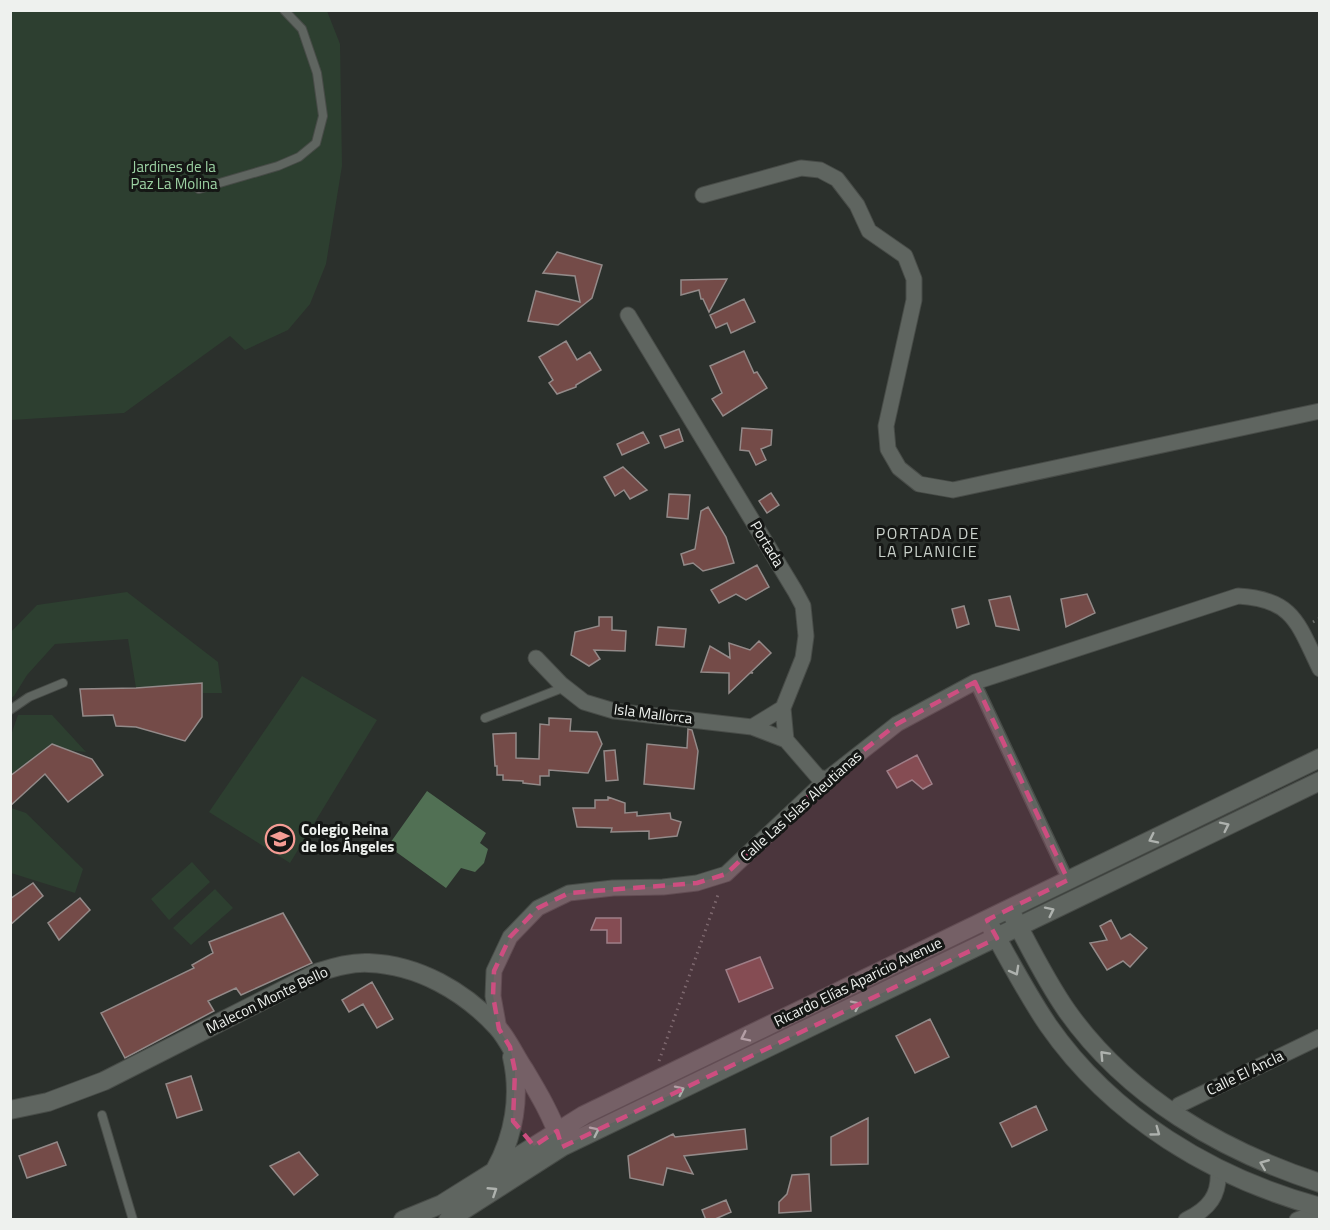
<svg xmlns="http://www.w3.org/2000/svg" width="1330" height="1230" font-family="'Titillium Web',sans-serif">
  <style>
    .green { fill: #2d3f30 }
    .water { fill: #517054 }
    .building { fill: #744b48; stroke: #938a89; stroke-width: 1.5 }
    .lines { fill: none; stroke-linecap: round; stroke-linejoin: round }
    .service-casing { stroke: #484c48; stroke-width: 10 }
    .pedestrian-casing { stroke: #484c48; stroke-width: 13 }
    .minor-casing { stroke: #484c48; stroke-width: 17 }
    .tertiary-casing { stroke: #484c48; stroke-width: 20 }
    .path { stroke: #6a6e6a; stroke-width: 3; stroke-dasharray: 1.5 4.5; stroke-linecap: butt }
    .service { stroke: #5f6560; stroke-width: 8 }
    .pedestrian { stroke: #5f6560; stroke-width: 10 }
    .minor { stroke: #5f6560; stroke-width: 15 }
    .tertiary { stroke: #5f6560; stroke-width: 18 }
    .oneway { stroke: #aeb2ae }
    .marked { fill: #cd4e80; fill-opacity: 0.2; stroke: #cd4e80; stroke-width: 4.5; stroke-dasharray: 12 8; stroke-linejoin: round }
    .labels { text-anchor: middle; stroke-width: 6; stroke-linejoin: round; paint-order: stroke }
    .park-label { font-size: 15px; fill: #9cd2a3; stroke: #151715 }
    .street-label { font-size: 15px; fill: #eef1ee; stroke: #151715 }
    .poi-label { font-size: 15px; font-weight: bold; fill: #eef1ee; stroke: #151715; text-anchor: start }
    .neighbourhood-label { font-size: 16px; letter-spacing: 1.5px; fill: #c9d0ca; stroke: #151715 }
  </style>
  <rect width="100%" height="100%" fill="#2b302c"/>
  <path class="green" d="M11,11H327L340,44L342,166L326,264L310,304L288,330L245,350L230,336L124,413L11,420Z
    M127,592L218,662L222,693H203L201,683L136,688L128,639L55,644L27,675L14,696L11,698L10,633L37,605Z
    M302,676L377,720L290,863L209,812Z
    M18,715H52L86,752L69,750L52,744L11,775V735Z
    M11,808L26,813L83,869L75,893L11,873Z
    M192,862L210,882L169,920L151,899Z
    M215,889L233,908L191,945L173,928Z"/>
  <path class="water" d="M427,791L486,833L480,843L488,849L484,863L475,872L461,868L446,888L388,846Z"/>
  <path class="building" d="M557,252L602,265L592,298L558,325L528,321L536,291L580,302L575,276L543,273Z
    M727,279L709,312L703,299H701L699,290L681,295V280Z
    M744,299L755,322L731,333L727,323L716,328L710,315Z
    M566,341L577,360L590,352L601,370L576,385V387L557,394L549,383L553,380L539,357Z
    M744,351L754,373L757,372L767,388L723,416L712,399L722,393L710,366Z
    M742,428L772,430L771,445L761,449L766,460L756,465L749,451L740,450Z
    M679,429L683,441L665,448L660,436Z
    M643,432L649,443L622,455L617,444Z
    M623,467L647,490L630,499L624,490L615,496L604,477Z
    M771,493L779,505L767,513L759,501Z
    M669,494L690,495L688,519L667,517Z
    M708,507L726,537L734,563L703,571L693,563L684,565L681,554L695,549L701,511Z
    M757,565L769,587L746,600L736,594L719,603L711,590Z
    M1087,594L1095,613L1066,627L1061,599Z
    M1010,596L1019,630L996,626L989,600Z
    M964,606L969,624L957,628L952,609Z
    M599,617H612V630L626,631L625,651L594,650L600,659L589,666L571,655L575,632L599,626Z
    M658,627L686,629L684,647L656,645Z
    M759,641L771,653L751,672L753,673H750L729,693V673L701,672L710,646L730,658L729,643L750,650Z
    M202,683V717L185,741L136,727L116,726L113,715L83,716L80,689L136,688Z
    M549,718L571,719L570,731L597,732L602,744L588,773L549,770V776H540V785L523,783V781L503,780V775H497V766H495L493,734L516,733V758L539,759L540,724L549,725Z
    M688,729L692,730L698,751L694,789L644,784L647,744L687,748Z
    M52,744L92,759L103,775L68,802L45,774L10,806V776Z
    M615,750L618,780L606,781L604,751Z
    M917,755L932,784L923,789L912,780L897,788L887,771Z
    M608,797L625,803V813L637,812V816L670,813L671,819L681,822L677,836L649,839V831L611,832L612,828L577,827L573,808H595V800H608Z
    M33,883L43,896L10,925V899Z
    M80,898L90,910L59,940L48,923Z
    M283,913L312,963L241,995L236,988L208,1001L214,1011L125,1058L101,1013L194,968L192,965L213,953L209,942Z
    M596,918H621V943H607V930H591Z
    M1111,920L1121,939L1130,934L1147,948L1130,967L1123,961L1107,970L1090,943L1107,940L1100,926Z
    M760,957L773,988L739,1002L726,970Z
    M372,982L393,1019L377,1028L363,1004L349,1012L342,1000Z
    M930,1019L949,1057L915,1073L896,1036Z
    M191,1076L202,1110L177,1118L166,1084Z
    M1036,1106L1047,1130L1012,1147L1000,1123Z
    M868,1118V1164L831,1165V1137Z
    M745,1129L747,1149L684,1156L693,1174L667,1168L663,1185L630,1178L628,1156L673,1134L675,1137Z
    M57,1142L66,1165L27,1178L19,1156Z
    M299,1152L318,1175L294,1195L270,1166Z
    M809,1174L811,1211L779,1213V1202L787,1194L792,1175Z
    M726,1200L731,1212L713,1220H706L702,1210Z"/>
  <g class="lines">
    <g class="service-casing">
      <path id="service" d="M199,189L278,166L299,157L316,143L323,116L317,73L302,29L284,10
        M10,710L29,697L63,683
        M485,718L565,687
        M102,1115L133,1220"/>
    </g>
    <g class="pedestrian-casing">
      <path id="pedestrian" d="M975,682L1068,880"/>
    </g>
    <g class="minor-casing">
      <path id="minor" d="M703,195L801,168L820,170L837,179L857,205L869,231L905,256L914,279V300L886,426L888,449L899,468L919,484L953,490L1320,411
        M628,315L795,591L803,606L806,636L803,658L783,708L786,740L818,777L827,779
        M536,658L561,684L584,702L614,711L752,727L786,740
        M752,727L783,708
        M499,1029L493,996L494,971L510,937L538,908L569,893L613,888L663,887L697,883L726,874L827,779L897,724L975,682L1238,596C1294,599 1298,624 1320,669
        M1173,1113L1179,1105L1320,1037
        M1186,1220C1209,1209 1220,1195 1218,1170
        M1297,1220L1320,1211"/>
    </g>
    <g class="tertiary-casing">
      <path id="tertiary" d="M1013,916C1030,948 1046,981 1067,1011C1128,1097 1222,1151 1320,1183
        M991,927C1009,960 1027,994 1048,1025C1112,1117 1213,1178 1320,1207
        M10,1110L48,1102L104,1081L319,972C335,967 352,962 369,963C418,965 464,991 497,1027C508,1039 515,1056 524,1069C539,1094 552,1116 561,1143
        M495,1170C514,1136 521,1096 512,1057
        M403,1220L442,1204L584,1115L1320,758
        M448,1220L562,1147L1320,781"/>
    </g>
    <path class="path" d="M1313,622L1320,618
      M659,1061L719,892"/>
    <use href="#service" class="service"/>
    <use href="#pedestrian" class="pedestrian"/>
    <use href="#minor" class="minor"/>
    <use href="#tertiary" class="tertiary"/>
  </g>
  <defs><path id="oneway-chevron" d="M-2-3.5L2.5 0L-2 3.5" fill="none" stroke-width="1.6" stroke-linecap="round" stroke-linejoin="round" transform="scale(1.5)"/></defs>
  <g class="oneway">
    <use href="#oneway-chevron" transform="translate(1225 826) rotate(-26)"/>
    <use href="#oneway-chevron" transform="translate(1153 839) rotate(154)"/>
    <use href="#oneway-chevron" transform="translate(1050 911) rotate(-26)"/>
    <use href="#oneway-chevron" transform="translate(1015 971) rotate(61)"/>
    <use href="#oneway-chevron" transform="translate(856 1005) rotate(-26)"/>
    <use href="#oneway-chevron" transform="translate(745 1037) rotate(154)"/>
    <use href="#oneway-chevron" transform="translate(1104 1055) rotate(-133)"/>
    <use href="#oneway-chevron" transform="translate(680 1090) rotate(-26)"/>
    <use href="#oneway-chevron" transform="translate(595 1131) rotate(-26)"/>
    <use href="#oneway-chevron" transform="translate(1156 1132) rotate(36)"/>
    <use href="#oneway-chevron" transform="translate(1264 1164) rotate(-158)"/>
    <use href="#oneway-chevron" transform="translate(493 1191) rotate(-33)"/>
  </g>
  <path class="marked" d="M975,682L1068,880L987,920L997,938L562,1147L557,1131L534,1146L513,1121L515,1071L510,1047L499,1029L493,996L494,971L510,937L538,908L569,893L697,883L726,874L827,779L897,724Z"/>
  <defs>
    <g id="school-ring" transform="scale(1.5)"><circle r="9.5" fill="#151715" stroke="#f59c94" stroke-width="1.5"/><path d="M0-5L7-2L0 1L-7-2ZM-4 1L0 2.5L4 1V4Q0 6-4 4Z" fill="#f59c94"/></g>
  </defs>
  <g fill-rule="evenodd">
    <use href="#school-ring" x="280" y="839"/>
  </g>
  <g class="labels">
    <g class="park-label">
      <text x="174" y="172">Jardines de la<tspan x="174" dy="17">Paz La Molina</tspan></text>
    </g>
    <g class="street-label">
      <text transform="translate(767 544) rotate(59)" y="5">Portada</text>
      <text transform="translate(653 714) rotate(7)" y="5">Isla Mallorca</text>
      <text transform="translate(801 806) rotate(-42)" y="5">Calle Las Islas Aleutianas</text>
      <text transform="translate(858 982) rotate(-26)" y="5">Ricardo Elías Aparicio Avenue</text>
      <text transform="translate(267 1000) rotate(-26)" y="5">Malecon Monte Bello</text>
      <text transform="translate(1245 1073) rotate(-26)" y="5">Calle El Ancla</text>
    </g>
    <g class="poi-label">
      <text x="301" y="835">Colegio Reina<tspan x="301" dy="17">de los Ángeles</tspan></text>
    </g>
    <g class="neighbourhood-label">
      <text x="928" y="539">PORTADA DE<tspan x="928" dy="18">LA PLANICIE</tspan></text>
    </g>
  </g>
  <rect width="1330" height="1230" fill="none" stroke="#eef1ee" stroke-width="24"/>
</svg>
